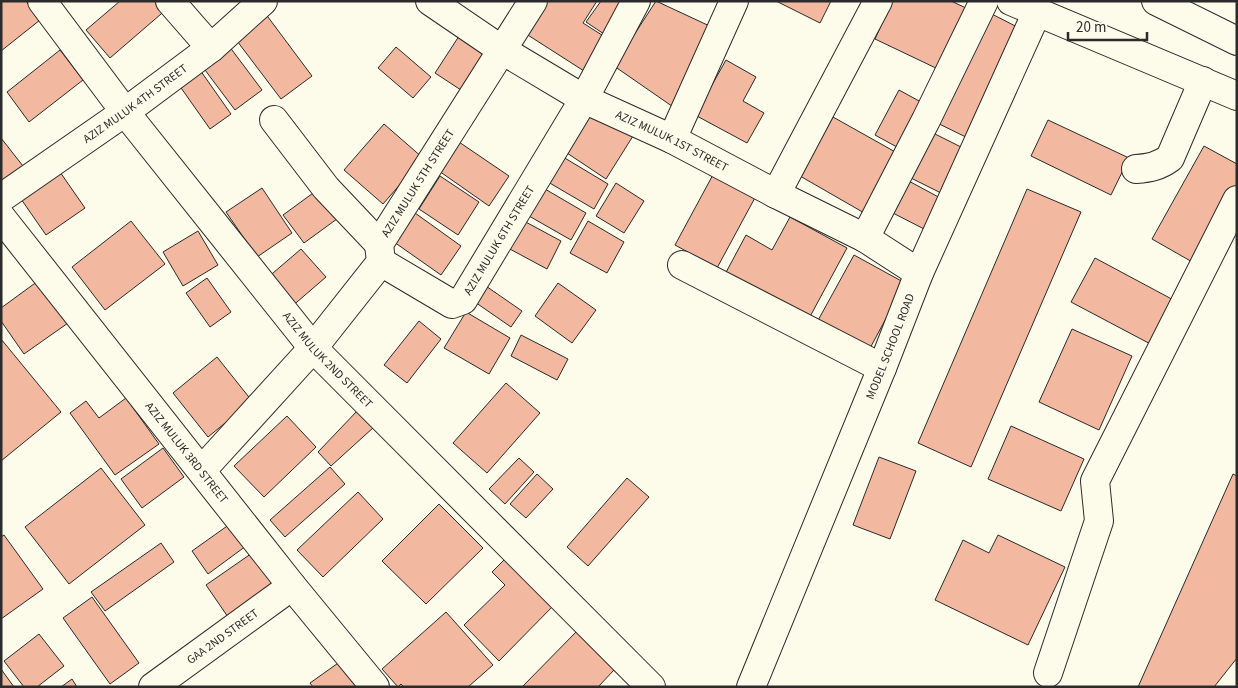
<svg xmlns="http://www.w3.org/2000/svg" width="1238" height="688" font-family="'Source Sans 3',sans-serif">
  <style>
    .building { fill: #f2b8a0; stroke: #2b2b2b }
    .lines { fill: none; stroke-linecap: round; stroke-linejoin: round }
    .minor-casing { stroke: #2b2b2b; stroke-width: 30 }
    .major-casing { stroke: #2b2b2b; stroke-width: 30 }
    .minor { stroke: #fdfbea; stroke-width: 28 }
    .major { stroke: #fdfbea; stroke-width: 28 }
    .labels { text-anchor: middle; stroke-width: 4; stroke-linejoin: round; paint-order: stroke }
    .street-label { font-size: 12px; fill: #2b2b2b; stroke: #fdfbea }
  </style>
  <rect width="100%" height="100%" fill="#fdfbea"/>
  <path class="building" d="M1,1H26L40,20L1,51Z
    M120,1H162L168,8L110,58L86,30Z
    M539,1H597L583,23L605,37L584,71L520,30Z
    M601,1H631L607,36L586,22Z
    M656,1L716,29L679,111L614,66Z
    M776,1H831L820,23Z
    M892,1H951L968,9L940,70L875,39Z
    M984,10L1027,32L972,140L929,119Z
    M265,13L312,76L281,99L234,37Z
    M461,33L490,52L464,92L435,73Z
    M229,46L262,90L235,110L202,66Z
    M396,47L431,77L413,98L378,68Z
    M60,50L83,80L29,122L7,92Z
    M726,60L756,77L743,101L764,113L747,143L695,115Z
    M200,70L231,114L210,129L179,85Z
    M899,90L930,107L906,152L875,135Z
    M591,109L633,136L606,179L564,151Z
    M833,117L906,158L873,218L800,176Z
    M1048,120L1129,158L1111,195L1031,156Z
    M384,124L423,158L383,204L344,170Z
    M931,132L973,153L951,198L909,177Z
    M1,138L23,166L1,183Z
    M459,142L509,176L489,206L439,171Z
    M1204,146L1237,164V185L1194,263L1152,239Z
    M563,157L608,184L594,209L548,182Z
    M715,171L757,194L717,268L675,245Z
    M60,172L85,208L46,235L21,199Z
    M440,176L479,202L458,235L419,209Z
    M905,179L944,200L928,231L889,211Z
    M616,183L644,201L624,233L596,216Z
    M262,188L292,233L257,257L226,212Z
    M320,188L341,216L304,243L283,215Z
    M545,189L586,213L571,240L529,216Z
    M1027,189L1081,212L971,467L918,443Z
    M415,213L461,246L441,275L394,242Z
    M790,217L847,248L806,324L723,278L746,235L772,250Z
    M522,220L561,241L547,269L508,248Z
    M131,221L165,264L105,310L72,267Z
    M588,221L624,242L607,273L570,253Z
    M198,231L218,265L183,286L163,252Z
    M301,249L326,277L290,308L266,279Z
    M854,255L905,283L868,352L816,324Z
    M1095,258L1181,304L1158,348L1071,302Z
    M207,278L231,312L210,327L186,293Z
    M38,281L68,323L24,354L1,321V308Z
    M558,283L596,310L572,343L535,316Z
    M483,284L522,311L511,327L472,300Z
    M466,312L510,338L489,374L444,348Z
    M419,321L441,339L407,383L384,365Z
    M1072,329L1132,356L1099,430L1039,402Z
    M521,335L568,359L557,380L511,356Z
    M1,339L61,412L1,461Z
    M217,357L252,401L208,437L173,393Z
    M506,383L540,413L487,473L453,443Z
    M126,398L159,444L115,475L70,413L86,401L99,418Z
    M358,410L374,427L331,466L318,452Z
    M287,416L316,447L264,497L234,466Z
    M1011,426L1084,459L1061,511L988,479Z
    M163,448L184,477L142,508L121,479Z
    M879,457L916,471L890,539L853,525Z
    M519,458L534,472L505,504L489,489Z
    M330,467L345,484L285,537L270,520Z
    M101,468L145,525L69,584L25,527Z
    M537,474L553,489L526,518L510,504Z
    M1233,474L1237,476V658L1214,687H1138Z
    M627,478L649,497L588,566L567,547Z
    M358,492L383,519L323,577L297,550Z
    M439,504L483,548L426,604L382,561Z
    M230,524L246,546L208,574L192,551Z
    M4,535L43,589L1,619V537Z
    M998,535L1065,567L1028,645L935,600L963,540L989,553Z
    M161,543L174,562L105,611L91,592Z
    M255,551L276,583L228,617L206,585Z
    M508,556L555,604L499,661L464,625L505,585L492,572Z
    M92,597L139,663L110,684L63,618Z
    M446,612L493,665L468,687H404L401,684L398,687L382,669Z
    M576,632L614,670L598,687H522Z
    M39,634L64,666L37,687H24L4,661Z
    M341,661L359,687H313L310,683Z
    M1,669L14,687H1Z
    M72,679L77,687H61Z"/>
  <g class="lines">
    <g class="minor-casing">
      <g id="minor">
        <path id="s1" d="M42,1L125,112L313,348L651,687"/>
        <path d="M170,1L211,48"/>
        <path id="s2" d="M430,1L502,50L584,99L672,139L776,194L865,238L919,273"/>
        <path d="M274,120L326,188L379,244"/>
        <path d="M672,139L734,1"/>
        <path d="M1136,169C1150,168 1159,166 1170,158L1203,81"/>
        <path d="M776,194L878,1"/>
        <path id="s3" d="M1,198L125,112L211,48L263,1"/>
        <path id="s4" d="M1,217L292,586L375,687"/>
        <path d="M865,238L926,120L984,1"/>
        <path id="s5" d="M381,262L452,304L463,300L584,99L636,1"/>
        <path d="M682,265L882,368"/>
        <path id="s6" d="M202,470L313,348L381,262L379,244L533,1"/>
        <path d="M1048,673L1099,521L1095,481L1237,200"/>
        <path id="s7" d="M153,687L292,586"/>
        <path id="s8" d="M751,687L882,368L919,273L1037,12"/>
      </g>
    </g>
    <g class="major-casing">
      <path id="major" d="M1011,1L1237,96
        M1156,1L1237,41"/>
    </g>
    <use href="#minor" class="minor"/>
    <use href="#major" class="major"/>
  </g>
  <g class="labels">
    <g class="street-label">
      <text dy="4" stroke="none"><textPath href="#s3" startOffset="164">AZIZ MULUK 4TH STREET</textPath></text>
      <text dy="4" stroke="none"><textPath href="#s2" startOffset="280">AZIZ MULUK 1ST STREET</textPath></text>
      <text dy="4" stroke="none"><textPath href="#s6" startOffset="365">AZIZ MULUK 5TH STREET</textPath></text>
      <text dy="4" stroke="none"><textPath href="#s5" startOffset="164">AZIZ MULUK 6TH STREET</textPath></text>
      <text dy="4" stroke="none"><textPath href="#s8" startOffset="368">MODEL SCHOOL ROAD</textPath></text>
      <text dy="4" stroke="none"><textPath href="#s1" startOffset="459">AZIZ MULUK 2ND STREET</textPath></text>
      <text dy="4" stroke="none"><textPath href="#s4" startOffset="300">AZIZ MULUK 3RD STREET</textPath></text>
      <text dy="4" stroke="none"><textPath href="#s7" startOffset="86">GAA 2ND STREET</textPath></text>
    </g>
  </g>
  <rect width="1238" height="688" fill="none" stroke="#2b2b2b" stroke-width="5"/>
  <path d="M1068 32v8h79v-8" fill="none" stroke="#2b2b2b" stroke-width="2.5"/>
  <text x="1076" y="32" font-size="15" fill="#2b2b2b" stroke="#fdfbea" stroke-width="4" paint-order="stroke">20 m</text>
</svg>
